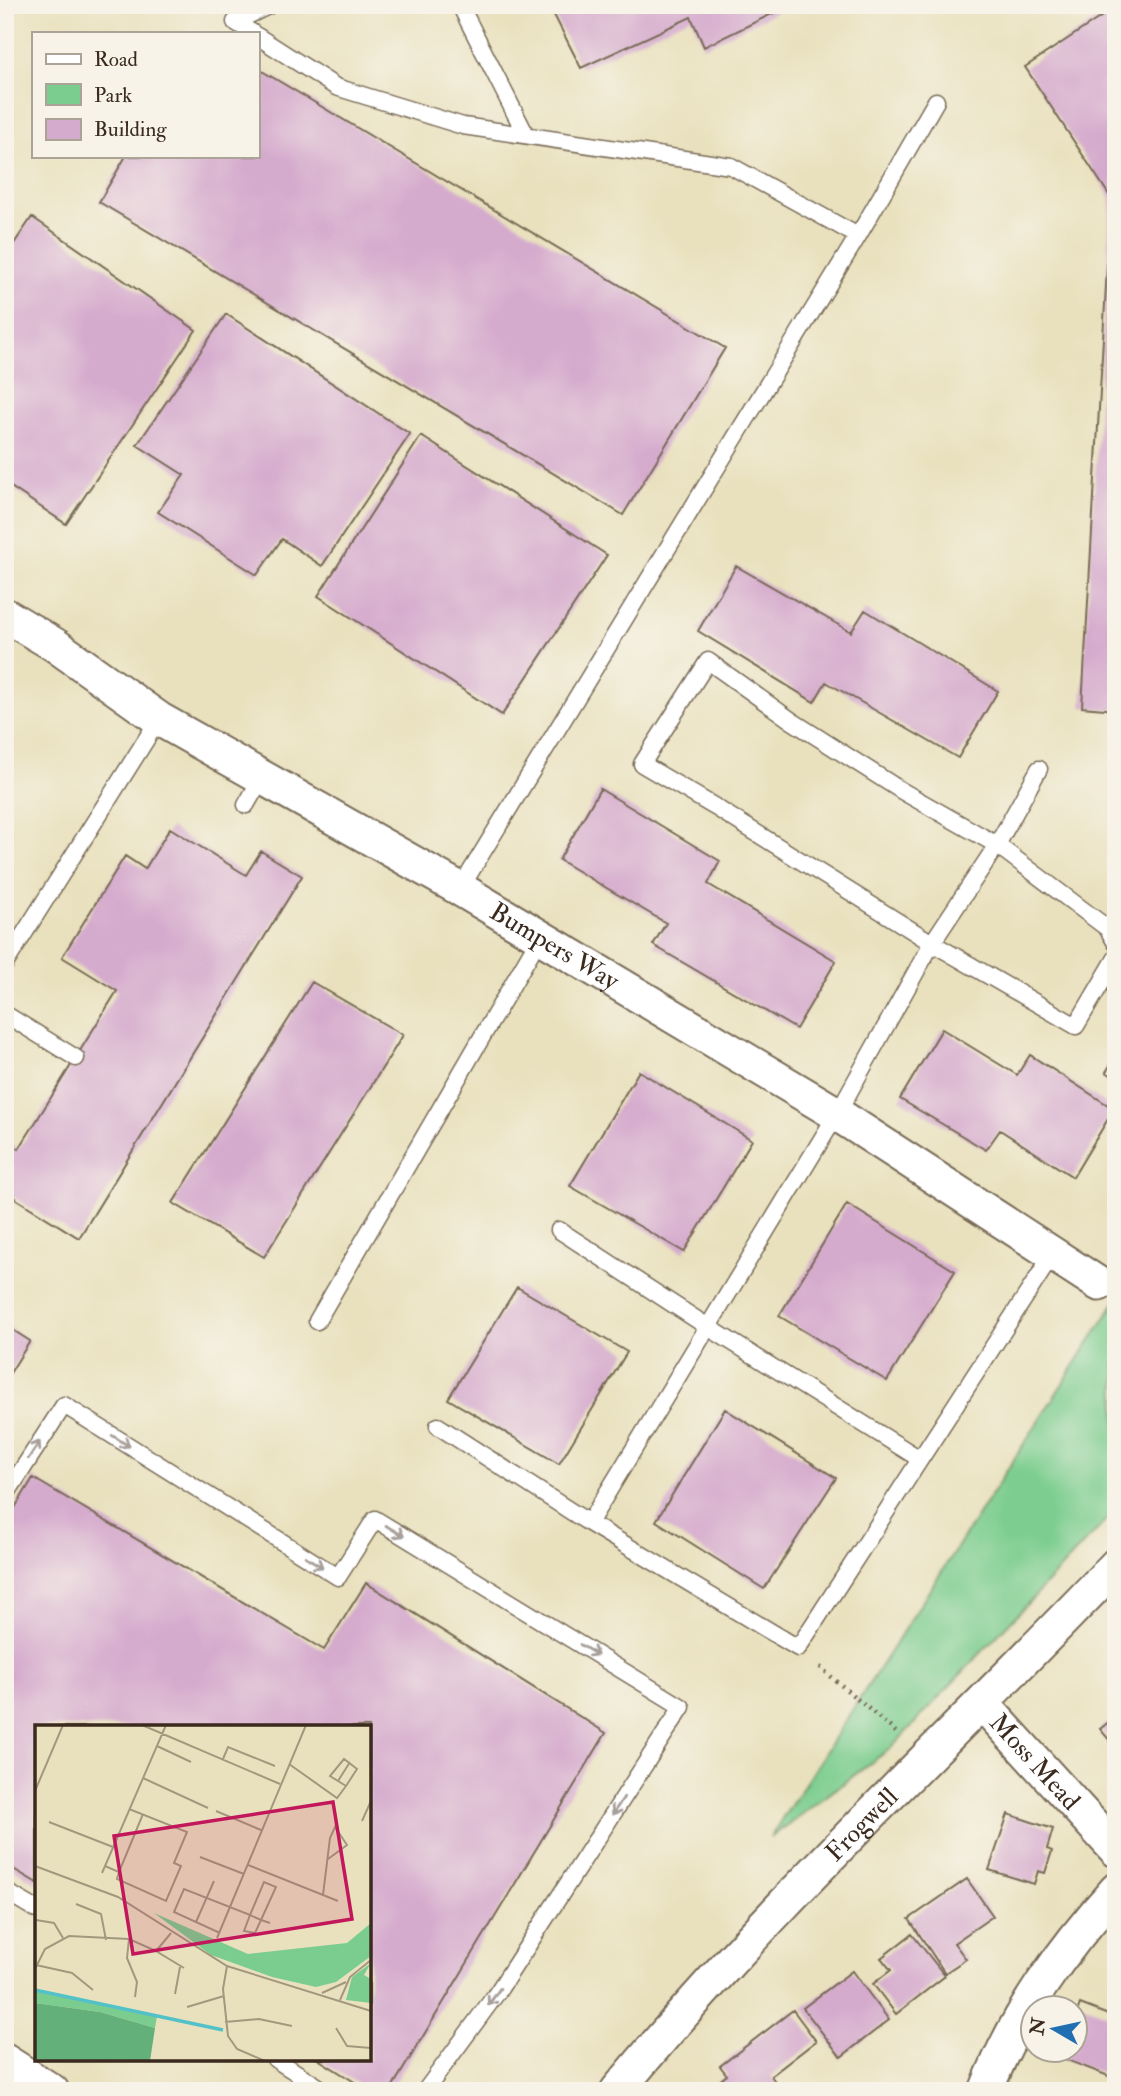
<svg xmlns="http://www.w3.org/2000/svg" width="1121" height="2096" font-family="'IM FELL Double Pica',serif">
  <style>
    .green { fill: #7bcd8f; stroke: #5b7c56; stroke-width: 2 }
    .building { fill: #d5abcd }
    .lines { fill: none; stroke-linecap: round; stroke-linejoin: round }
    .lane-casing { stroke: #786a56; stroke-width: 19 }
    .street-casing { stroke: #786a56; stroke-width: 37 }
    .path { stroke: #786a56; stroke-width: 4.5; stroke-dasharray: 2 5; stroke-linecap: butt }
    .lane { stroke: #fff; stroke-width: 16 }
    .street { stroke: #fff; stroke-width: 33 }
    .oneway { stroke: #a79f9a }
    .labels { text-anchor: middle; stroke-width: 5; stroke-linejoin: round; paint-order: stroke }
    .street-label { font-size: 26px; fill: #3b2a1e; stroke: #f7f3e8 }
    .inset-river { fill: none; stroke: #53c1c8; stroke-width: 3.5 }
    .inset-road { fill: none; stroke: #a3987e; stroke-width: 2 }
    .view { fill: #c2185b; fill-opacity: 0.15; stroke: #c2185b; stroke-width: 3.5 }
    .inset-edge { fill: none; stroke: #3b2a1e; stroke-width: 3.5 }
  </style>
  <rect width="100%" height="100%" fill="#f7f3e8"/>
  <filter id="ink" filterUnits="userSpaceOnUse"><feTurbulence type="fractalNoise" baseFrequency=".0143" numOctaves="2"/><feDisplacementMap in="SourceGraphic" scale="14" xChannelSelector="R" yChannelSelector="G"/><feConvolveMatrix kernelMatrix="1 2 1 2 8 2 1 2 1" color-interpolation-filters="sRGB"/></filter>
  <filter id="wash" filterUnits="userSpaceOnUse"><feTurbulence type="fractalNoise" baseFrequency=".00686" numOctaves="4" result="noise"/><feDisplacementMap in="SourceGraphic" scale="28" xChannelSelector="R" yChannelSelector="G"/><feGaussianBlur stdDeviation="1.57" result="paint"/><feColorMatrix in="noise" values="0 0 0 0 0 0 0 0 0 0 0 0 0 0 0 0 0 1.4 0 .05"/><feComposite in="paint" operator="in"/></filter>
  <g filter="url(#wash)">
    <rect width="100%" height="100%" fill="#e9e1be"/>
    <path class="green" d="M1116,1301V1510L892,1747L770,1838Z"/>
    <g id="blocks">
      <path class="building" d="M549,5H790L704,47L691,17L581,68Z
        M1116,7V710L1082,707L1111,198L1025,67Z
        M257,68L725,348L623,515L99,202L126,156H257Z
        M32,217L196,330L66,524L5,483V257Z
        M226,314L410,434L322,566L282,539L257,575L158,512L184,475L137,445Z
        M421,436L607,555L502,715L318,596Z
        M736,566L851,632L865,610L998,691L958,758L826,682L814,702L698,631Z
        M600,789L720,861L708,884L836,961L796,1029L653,945L666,923L559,860Z
        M170,828L246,875L261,851L302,876L79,1238L5,1192V1141L19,1149L117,991L62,957L125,856L145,869Z
        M312,982L403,1035L264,1257L173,1203Z
        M942,1029L1017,1075L1030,1055L1114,1109L1073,1177L1000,1130L986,1150L900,1099Z
        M1116,1056V1078L1106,1072Z
        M639,1071L752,1140L684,1252L570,1186Z
        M847,1204L955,1271L887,1381L779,1316Z
        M517,1287L627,1352L559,1464L448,1399Z
        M5,1325L30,1341L5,1381Z
        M725,1409L836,1478L764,1589L656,1521Z
        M33,1478L324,1650L366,1583L606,1733L390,2091H369L318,2059H369V1727H37V1883L5,1864V1524Z
        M1116,1716V1748L1100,1729Z
        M1008,1814L1053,1829L1047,1849L1052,1851L1045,1873L1038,1871L1034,1884L989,1870Z
        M967,1879L993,1916L954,1943L966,1959L945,1973L909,1919Z
        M912,1934L945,1976L896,2014L873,1984L891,1970L881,1958Z
        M852,1971L889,2020L841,2057L803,2008Z
        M1080,2004L1116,2018V2066L1111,2077L1059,2057L1062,2050H1076V2015Z
        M793,2010L816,2041L771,2076L781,2089L778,2091H712L710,2088L727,2075L720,2066Z"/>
    </g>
  </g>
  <g filter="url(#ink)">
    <use href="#blocks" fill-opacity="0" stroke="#786a56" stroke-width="2"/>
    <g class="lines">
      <g class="lane-casing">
        <path id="lane" d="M460,5L526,135
          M253,33L235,22L270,5
          M257,36L336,87L463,126L731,166L858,236
          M1039,769L997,845L932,943L1076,1026L1116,958
          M246,805L262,777
          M460,889L858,236L936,101
          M5,964L159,719
          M5,1014L76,1058
          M559,1230L708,1327L920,1459
          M1053,1254L798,1648L589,1523L837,1114L932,943L715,807L642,764L708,661L792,721L902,791L997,845L1107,928L1116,943
          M317,1321L540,937
          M438,1426L589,1523
          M5,1496L64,1405L338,1577L375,1519L682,1707L497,1993L425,2091
          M5,1891L37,1910
          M275,2059L325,2091"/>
      </g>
      <g class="street-casing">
        <g id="street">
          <path id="s1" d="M5,615L55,645L159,719L460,889L837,1114L1099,1284"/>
          <path id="s2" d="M982,1703L1116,1850"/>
          <path d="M5,2061L52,2091"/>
          <path id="s3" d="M617,2091C771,1904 949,1740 1116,1565"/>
          <path d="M986,2091C1015,2015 1062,1950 1116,1890"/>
        </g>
      </g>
      <path class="path" d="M820,1667L898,1734"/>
      <use href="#lane" class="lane"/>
      <use href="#street" class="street"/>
    </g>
    <defs><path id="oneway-shaft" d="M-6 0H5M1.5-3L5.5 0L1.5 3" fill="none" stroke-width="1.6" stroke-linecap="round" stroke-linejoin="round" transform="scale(1.75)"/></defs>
    <g class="oneway">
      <use href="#oneway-shaft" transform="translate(121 1441) rotate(32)"/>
      <use href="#oneway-shaft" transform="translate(34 1450) rotate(-57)"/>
      <use href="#oneway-shaft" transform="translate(395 1531) rotate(31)"/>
      <use href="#oneway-shaft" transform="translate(314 1562) rotate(32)"/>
      <use href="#oneway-shaft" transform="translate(589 1650) rotate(31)"/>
      <use href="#oneway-shaft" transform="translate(618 1806) rotate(123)"/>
      <use href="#oneway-shaft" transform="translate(494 1997) rotate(125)"/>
    </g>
  </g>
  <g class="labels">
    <g class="street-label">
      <text dy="9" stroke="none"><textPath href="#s1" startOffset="642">Bumpers Way</textPath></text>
      <text dy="9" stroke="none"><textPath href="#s2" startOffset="79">Moss Mead</textPath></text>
      <text dy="9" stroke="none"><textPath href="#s3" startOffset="362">Frogwell</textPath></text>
    </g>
  </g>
  <g transform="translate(35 1725)">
    <rect width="336" height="336" fill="#e9e1be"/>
    <path d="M119,188L213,229L312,218L336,198V231L301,257L281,262L237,252L176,230ZM336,238L329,250L336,254V278L311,275L317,252ZM0,264L122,291L120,303L65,287L0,278Z" fill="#7bcd8f"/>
    <path d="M0,278L65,287L120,303L115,336H0Z" fill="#64b07a"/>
    <path class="inset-river" d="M0,265L188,305"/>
    <path class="inset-road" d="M107,0L245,59M122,21L156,37M188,34L193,22L240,41M254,39L302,73L311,61L322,44L309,34L295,51L311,61M108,53L173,83M303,56L315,37M0,66L28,0M181,86L226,105M327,96L336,76M14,97L78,122M165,132L209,149M213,140L303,176M0,141L83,172L192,241L336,286M70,141L84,147L82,154L131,176L146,141L139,138L152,107L94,84M84,147L108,89M67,148L131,0M288,170L295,113L300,102L312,120L293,134M41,179L66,189L71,215M1,195L19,198L28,213M161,197L179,156M136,208L121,226L149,243M185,208L139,187L149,164L215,190L229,157L241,162L226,195L220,208L209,206L215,190L226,195L235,198M182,213L271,0M94,214L92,233L102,257L100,272M1,240L37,248L58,265M192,241L188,264L193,311L202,324L230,336M0,244L10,224L34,211L94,214L121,226M287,268L311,257M140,269L145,242M305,275L315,252L336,235M152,282L189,271M190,297L224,294L257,301M301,303L312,321L336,323"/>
    <path class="view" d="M298,77L317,194L98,229L79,111Z"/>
    <rect width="336" height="336" class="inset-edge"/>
  </g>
  <rect width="1121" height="2096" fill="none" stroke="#f7f3e8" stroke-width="28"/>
  <rect x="32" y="32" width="228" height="126" fill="#f7f3e8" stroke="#aca397" stroke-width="2"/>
  <rect x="46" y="54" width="35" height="10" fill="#ffffff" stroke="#aca397" stroke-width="2"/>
  <text x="94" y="66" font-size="21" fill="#3b2a1e">Road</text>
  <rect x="46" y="84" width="35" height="21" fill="#7bcd8f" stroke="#aca397" stroke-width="2"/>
  <text x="94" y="102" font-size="21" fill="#3b2a1e">Park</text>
  <rect x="46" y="119" width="35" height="21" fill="#d5abcd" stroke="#aca397" stroke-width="2"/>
  <text x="94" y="136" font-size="21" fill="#3b2a1e">Building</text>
  <g transform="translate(1054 2029) rotate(279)"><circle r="33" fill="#f7f3e8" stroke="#aca397" stroke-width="2"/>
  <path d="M0-5L12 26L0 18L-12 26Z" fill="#1f6fb2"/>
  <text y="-10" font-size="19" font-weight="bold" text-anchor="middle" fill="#3b2a1e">N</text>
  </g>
</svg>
